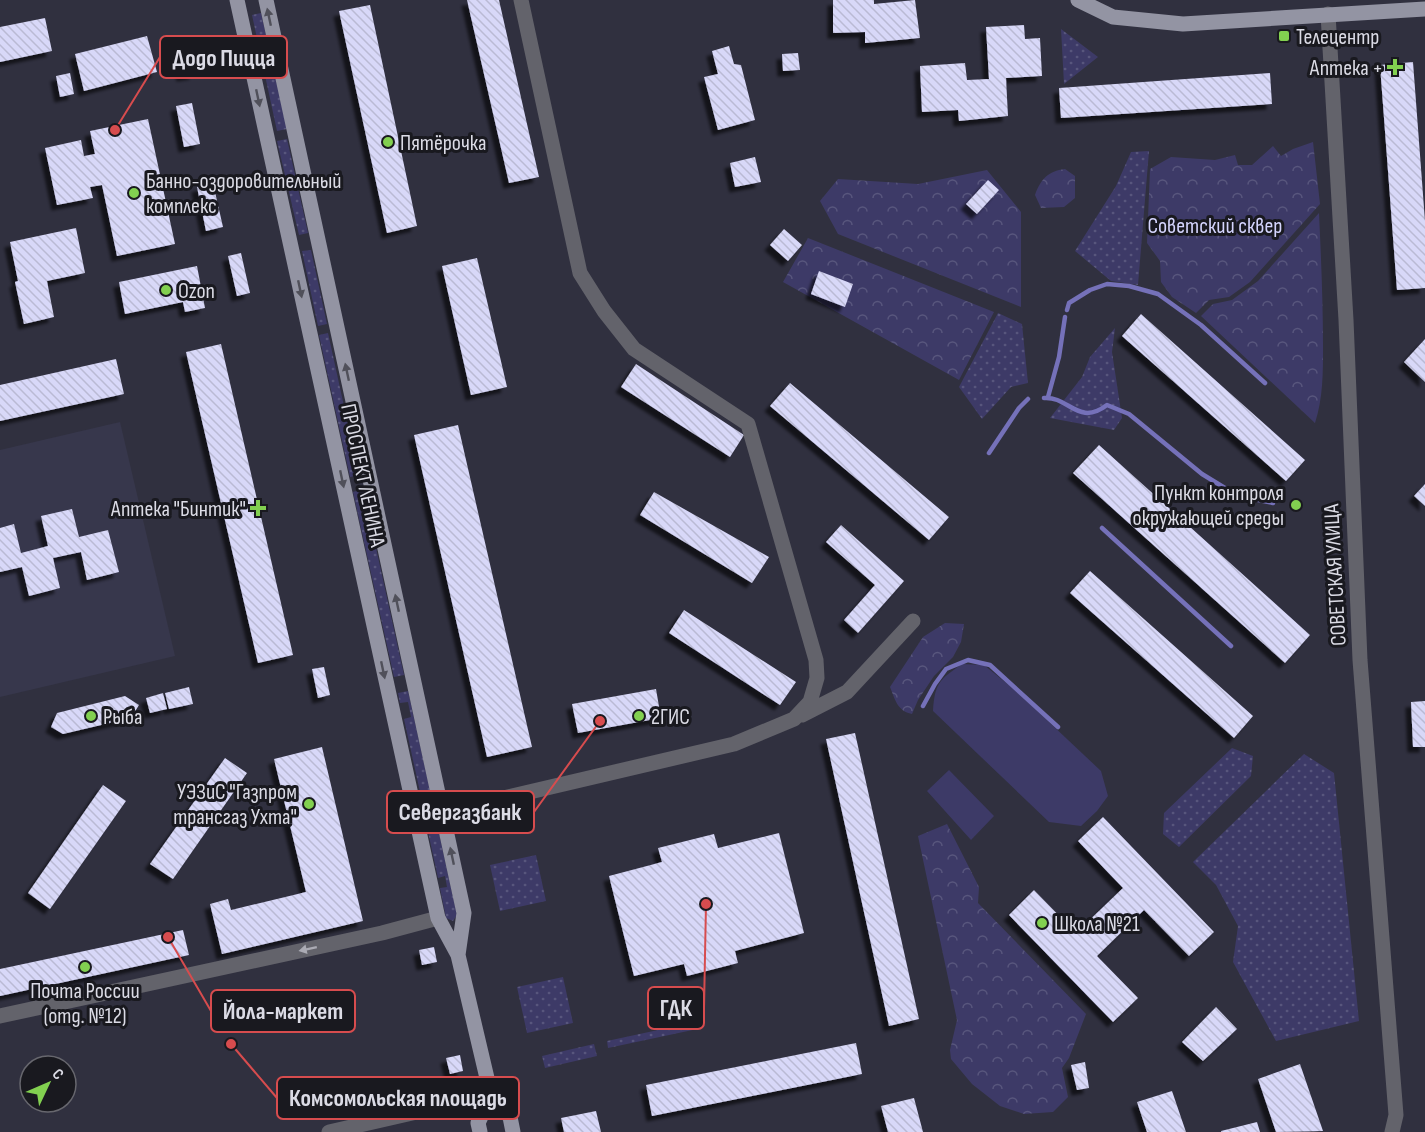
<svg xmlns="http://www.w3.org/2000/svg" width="1425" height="1132" font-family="'Sofia Sans Condensed',sans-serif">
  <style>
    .built { fill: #37374c }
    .grass { fill: url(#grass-dots) }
    .forest { fill: url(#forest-crowns) }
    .green { fill: #3d3a67 }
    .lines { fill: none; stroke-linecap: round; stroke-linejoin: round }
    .stream { stroke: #7571b9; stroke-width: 4.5 }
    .building { fill: url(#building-back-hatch); filter: url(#shadow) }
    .minor { stroke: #63636b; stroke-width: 15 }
    .major { stroke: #9394a3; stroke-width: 15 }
    .oneway { fill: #50505a }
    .oneway2 { fill: #ababb4 }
    .poi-dot { fill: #82d050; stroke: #19191f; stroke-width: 2 }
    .labels { text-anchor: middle; stroke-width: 6; stroke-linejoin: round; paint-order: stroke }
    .poi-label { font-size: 22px; fill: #dbdbe5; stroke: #19191f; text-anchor: start }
    .park-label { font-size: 22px; fill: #d5d5fe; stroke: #19191f }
    .street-label { font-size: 22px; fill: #dbdbe5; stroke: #19191f }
    .leader { fill: none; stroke: #d74c4e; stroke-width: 2 }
    .callout-dot { fill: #d74c4e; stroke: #19191f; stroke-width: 2 }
    .callout { fill: #19191f; stroke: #d74c4e; stroke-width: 2 }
    .callout-label { font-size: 24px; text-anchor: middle; font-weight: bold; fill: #dbdbe5 }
  </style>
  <defs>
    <pattern id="grass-dots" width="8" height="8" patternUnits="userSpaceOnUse" patternTransform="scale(1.5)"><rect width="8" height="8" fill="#3d3a67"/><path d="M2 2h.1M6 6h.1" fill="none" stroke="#58567d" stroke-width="1.8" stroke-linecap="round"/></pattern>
    <pattern id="forest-crowns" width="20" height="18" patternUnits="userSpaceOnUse" patternTransform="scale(1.5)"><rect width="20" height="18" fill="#3d3a67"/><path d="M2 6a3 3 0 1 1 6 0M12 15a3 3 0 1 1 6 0" fill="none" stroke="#58567d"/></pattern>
    <pattern id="building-back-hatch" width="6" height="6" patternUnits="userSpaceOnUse" patternTransform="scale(1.5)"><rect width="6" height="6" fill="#d8d8f8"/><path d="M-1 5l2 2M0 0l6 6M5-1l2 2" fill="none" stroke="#babad4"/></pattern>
    <filter id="shadow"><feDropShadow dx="-5.5" dy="5.5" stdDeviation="1.5" flood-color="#0009"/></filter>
  </defs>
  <rect width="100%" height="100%" fill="#30303f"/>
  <path class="built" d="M120,422L175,656L0,697V450Z"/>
  <path class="grass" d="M261,13L287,129L277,131L252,15Z
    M1061,29L1098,57L1064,84Z
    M287,139L308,233L299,235L277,141Z
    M1149,151L1138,285L1111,281L1075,251L1116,186L1131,152Z
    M311,250L327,324L318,326L302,251Z
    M998,313L1022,324L1028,383L1011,387L982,419L959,387Z
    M1115,328L1112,352L1122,418L1114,430L1050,418L1082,377L1090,357Z
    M328,333L359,475L350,477L319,335Z
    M363,489L404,675L394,677L353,492Z
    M408,691L436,817L426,819L404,719L411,717L408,702L400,703L398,693Z
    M1232,748L1253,756L1251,776L1179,847L1163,834L1164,813Z
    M1304,754L1334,773L1359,1021L1276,1041L1233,962L1238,926L1216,885L1193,862Z
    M437,824L457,915L453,921L446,918L440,888L447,887L445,876L438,878L427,827Z
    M536,855L546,901L500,911L490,865Z
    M563,977L573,1023L527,1033L517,987Z
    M700,1021L702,1028L608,1048L607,1041Z
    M594,1044L597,1056L545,1068L542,1056Z"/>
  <path class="forest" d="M1313,142L1320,204L1250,282L1229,297L1209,300L1196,313L1172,297L1161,282L1160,261L1147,243L1150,169L1171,157L1215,160L1235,155L1238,165H1252L1273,146L1281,156L1293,149Z
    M1065,169L1075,176V198L1064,207L1041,208L1035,195C1041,179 1048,171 1065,169Z
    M987,170L1021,212V307L838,234L820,201L838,179L918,184Z
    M1319,213C1321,257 1323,302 1323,346C1323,373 1323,398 1315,423L1201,316L1213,304L1232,300L1258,281Z
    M808,238L994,312L959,380L783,282Z
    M945,623L964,624L961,642L953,657L934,676L918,700L912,714C897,711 895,699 890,687L923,637Z
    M947,824L979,887L978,903L1086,1014L1069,1058L1062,1068L1068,1097L1053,1112L1024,1114L1000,1106L972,1084L951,1059L950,1050L957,1020L918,836Z"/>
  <path class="green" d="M962,664L984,665L1015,690L1101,771L1108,796L1097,811L1081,826L1049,822L933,711C935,683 939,680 962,664Z
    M949,770L994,816L971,840L927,791Z"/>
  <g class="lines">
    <path class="stream" d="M1067,310L1069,303L1090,290L1107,284L1129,286L1158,294L1201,325L1265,383
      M1048,397L1059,357L1065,317
      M1044,398C1069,396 1078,427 1107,405L1129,414L1202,474L1238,496L1273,503
      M989,453L1019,408L1028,399
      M1102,528L1231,646
      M923,706L935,684L946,669L968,660L990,665L1058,727"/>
  </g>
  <path class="building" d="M467,0H499L539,177L509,183Z
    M833,0H874V4L915,0L920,38L865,43V32L833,33Z
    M370,5L417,226L387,233L339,11Z
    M45,18L52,51L0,62V27Z
    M1024,25L1025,39L1040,38L1042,76L1006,78L1008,116L959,121L958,110L922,112L920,66L965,63L967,80L989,79L986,27Z
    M187,35L195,74L182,76L174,37Z
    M147,36L157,72L84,91L75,54Z
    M729,46L734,64L741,65L755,120L718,130L704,77L718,74L712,51Z
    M798,53L800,70L783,71L782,54Z
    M1413,62L1425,221V288L1397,290L1380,65Z
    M70,73L74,94L60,97L56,76Z
    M1270,73L1272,104L1061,118L1059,88Z
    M192,103L200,144L184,147L176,106Z
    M148,119L175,244L117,256L102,185L90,187L93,198L57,205L45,148L81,140L84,156L95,154L90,131Z
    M755,157L761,182L735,187L730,163Z
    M988,180L999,190L977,214L966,204Z
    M213,183L223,227L206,231L197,187Z
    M76,228L85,273L47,281L54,317L24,324L15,282L18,281L10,242Z
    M784,229L802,245L788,261L770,245Z
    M241,253L250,293L237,296L228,256Z
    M477,258L507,387L471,395L442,266Z
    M197,266L205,308L185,312L183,302L125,314L119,282Z
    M819,271L853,284L845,307L811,294Z
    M1141,314L1305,460L1286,481L1122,336Z
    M1425,339V382L1404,362Z
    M221,344L293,655L258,663L186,352Z
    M116,359L124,394L0,421V385Z
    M636,364L744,435L730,457L621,387Z
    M790,383L949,517L929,540L770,406Z
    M458,425L532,747L487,757L414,435Z
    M1099,445L1310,635L1285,663L1073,473Z
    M1425,484V506L1414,496Z
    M654,492L769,557L752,583L640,515Z
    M72,509L79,537L108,530L119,572L87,580L81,552L53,558L60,588L29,596L22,567L0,572V528L14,524L21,553L48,546L41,516Z
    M841,525L904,581L858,633L844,620L875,585L826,542Z
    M1090,571L1253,716L1234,738L1070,593Z
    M684,610L796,682L780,705L669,633Z
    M324,667L330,695L318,698L312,669Z
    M189,687L193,704L169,709L165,693Z
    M656,689L661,718L578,733L572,704Z
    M163,693L167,709L150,713L146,698Z
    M125,696L139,705L131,718L63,734L51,727L57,713Z
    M1425,701V747H1413L1411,702Z
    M855,733L919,1019L889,1026L826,739Z
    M322,747L363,921L222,954L210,904L228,899L231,910L306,892L274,759Z
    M225,758L247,773L173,879L150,864Z
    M103,785L126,801L50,909L28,893Z
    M1103,817L1214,932L1189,956L1144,910L1097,956L1138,998L1113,1022L1009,915L1034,890L1076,933L1123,888L1078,841Z
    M779,833L804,933L735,951L738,963L687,976L684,964L634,976L609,876L662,862L658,848L714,834L718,848Z
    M183,930L189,955L0,996V969Z
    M434,947L437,962L422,965L419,950Z
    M1216,1007L1237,1029L1203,1061L1182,1042Z
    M856,1043L862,1074L652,1116L646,1085Z
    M460,1055L463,1071L450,1074L446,1058Z
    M1085,1062L1089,1088L1077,1090L1071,1065Z
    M1300,1064L1323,1131L1276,1132L1258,1079Z
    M1172,1091L1186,1132H1147L1137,1102Z
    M914,1098L923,1132H888L881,1106Z
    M596,1111L601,1132H564L561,1118Z
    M1257,1122L1260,1132H1221V1131Z"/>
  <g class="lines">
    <path class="minor" d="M1328,14L1346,320L1360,660L1396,1115L1392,1132
      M802,715L847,692L913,621
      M443,815L474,805L734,744L794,719L810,702L817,678L816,660L748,424L634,349L604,311L580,273L521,0
      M0,1016L382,933L438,918
      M329,1132L491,1095"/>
    <path class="major" d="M237,0L438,918L458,955L491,1095L510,1117L513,1132
      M266,0L464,913L458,955
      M1078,0L1113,17L1183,24L1425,9
      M480,1132L478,1123L491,1095"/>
  </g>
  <defs><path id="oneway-solid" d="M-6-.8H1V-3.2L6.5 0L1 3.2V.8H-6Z" transform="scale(1.5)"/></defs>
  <g class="oneway">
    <use href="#oneway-solid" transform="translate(269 17) rotate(-102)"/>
    <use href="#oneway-solid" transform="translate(258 98) rotate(78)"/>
    <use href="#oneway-solid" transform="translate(300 289) rotate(78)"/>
    <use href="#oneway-solid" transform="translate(347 372) rotate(-102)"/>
    <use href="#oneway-solid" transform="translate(342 479) rotate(78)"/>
    <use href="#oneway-solid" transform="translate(397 603) rotate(-102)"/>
    <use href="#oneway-solid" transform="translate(383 670) rotate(78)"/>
    <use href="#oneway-solid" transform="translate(452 856) rotate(-102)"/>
  </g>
  <use class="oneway2" href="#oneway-solid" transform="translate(308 949) rotate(168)"/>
  <g class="poi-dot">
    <rect x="1278" y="30" width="12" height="12" rx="3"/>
    <path d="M1392 58h6v6h6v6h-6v6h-6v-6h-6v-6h6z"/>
    <circle cx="388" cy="142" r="6"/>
    <circle cx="134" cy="193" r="6"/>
    <circle cx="166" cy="290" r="6"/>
    <circle cx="1296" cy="505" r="6"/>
    <path d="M255 499h6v6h6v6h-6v6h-6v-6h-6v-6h6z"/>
    <circle cx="91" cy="716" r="6"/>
    <circle cx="639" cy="716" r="6"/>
    <circle cx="309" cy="804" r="6"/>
    <circle cx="1042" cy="923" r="6"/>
    <circle cx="85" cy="967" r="6"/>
  </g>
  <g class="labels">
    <g class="poi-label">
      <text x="1296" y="44">Телецентр</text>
      <text x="1383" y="75" text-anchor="end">Аптека +</text>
      <text x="400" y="150">Пятёрочка</text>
      <text x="146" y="188">Банно-оздоровительный<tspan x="146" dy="25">комплекс</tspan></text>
      <text x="178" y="298">Ozon</text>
      <text x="1284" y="500" text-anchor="end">Пункт контроля<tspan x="1284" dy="25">окружающей среды</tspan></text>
      <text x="246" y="516" text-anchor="end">Аптека "Бинтик"</text>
      <text x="103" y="724">Рыба</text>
      <text x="651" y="724">2ГИС</text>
      <text x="297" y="799" text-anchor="end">УЭЗиС "Газпром<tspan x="297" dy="25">трансгаз Ухта"</tspan></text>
      <text x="1054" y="931">Школа №21</text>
      <text x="85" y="998" text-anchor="middle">Почта России<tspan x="85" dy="25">(отд. №12)</tspan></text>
    </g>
    <g class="park-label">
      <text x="1215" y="233">Советский сквер</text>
    </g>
    <g class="street-label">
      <text transform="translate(364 475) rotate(78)" y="8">ПРОСПЕКТ ЛЕНИНА</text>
      <text transform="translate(1334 575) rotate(-93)" y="8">СОВЕТСКАЯ УЛИЦА</text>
    </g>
  </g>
  <path class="leader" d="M115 130L160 57M600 721L534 812M706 904L704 1008M168 937L211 1011M231 1044L277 1098"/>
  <g class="callout-dot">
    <circle cx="115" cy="130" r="6"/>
    <circle cx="600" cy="721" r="6"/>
    <circle cx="706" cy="904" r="6"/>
    <circle cx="168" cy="937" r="6"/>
    <circle cx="231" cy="1044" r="6"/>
  </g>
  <g class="callout">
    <rect x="160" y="36" width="127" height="42" rx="6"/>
    <rect x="387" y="791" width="147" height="42" rx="6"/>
    <rect x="648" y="987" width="56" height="42" rx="6"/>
    <rect x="211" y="990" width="144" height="42" rx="6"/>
    <rect x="277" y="1077" width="242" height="42" rx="6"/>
  </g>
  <g class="callout-label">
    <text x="224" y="66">Додо Пицца</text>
    <text x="460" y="820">Севергазбанк</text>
    <text x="676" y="1016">ГДК</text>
    <text x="283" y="1019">Йола-маркет</text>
    <text x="398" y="1106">Комсомольская площадь</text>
  </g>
  <g transform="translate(48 1084) rotate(46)"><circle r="28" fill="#19191f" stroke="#67676e" stroke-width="1.5"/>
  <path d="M0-4.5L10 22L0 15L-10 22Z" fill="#82d050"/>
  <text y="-9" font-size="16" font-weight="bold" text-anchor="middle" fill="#dbdbe5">С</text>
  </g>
</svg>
